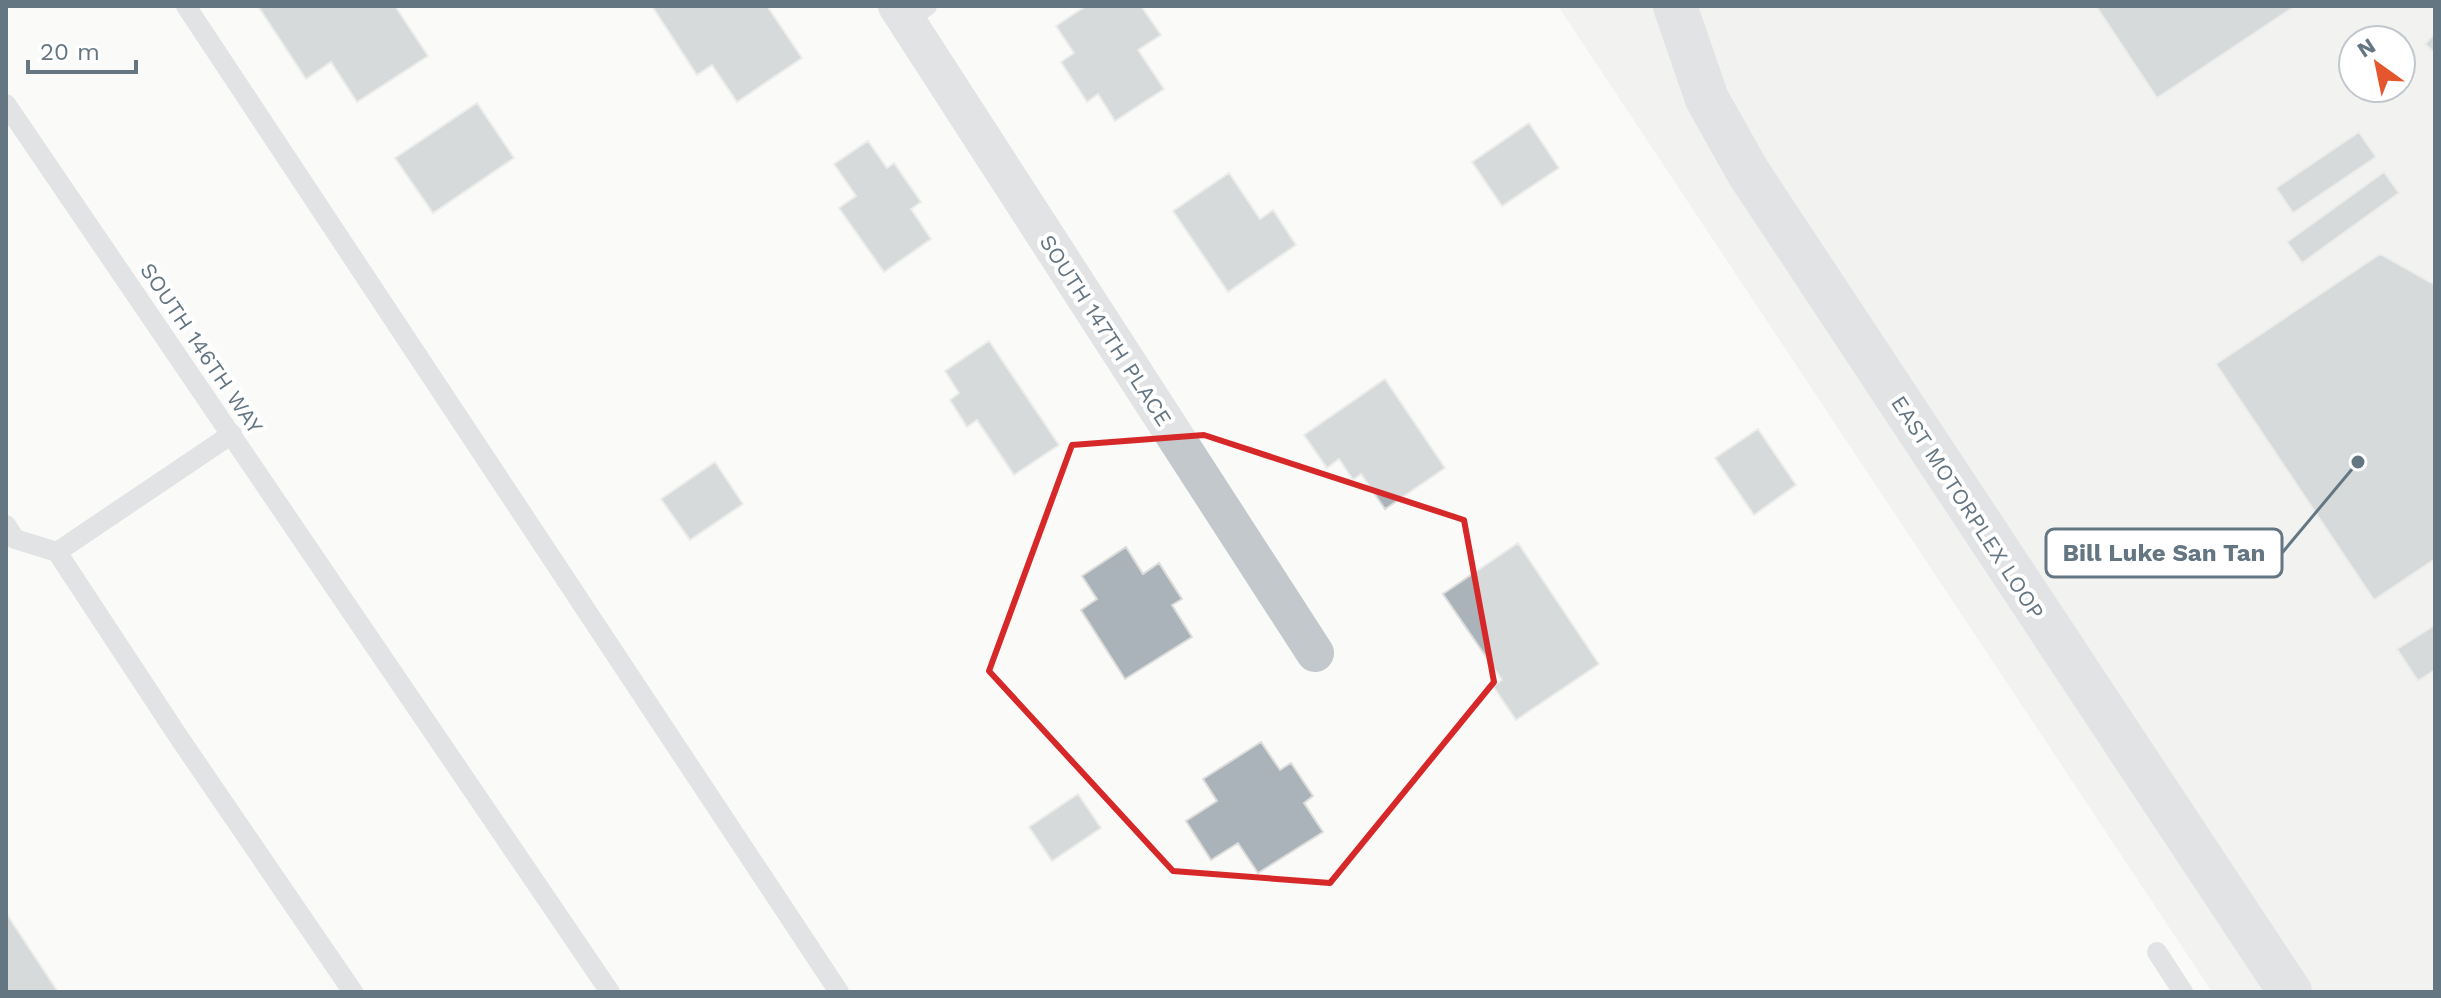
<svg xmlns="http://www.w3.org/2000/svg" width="2441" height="998" font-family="'Work Sans',sans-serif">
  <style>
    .built { fill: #e8e9e9; fill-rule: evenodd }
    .building { fill: #aab3b9; stroke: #dcdcda; stroke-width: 2 }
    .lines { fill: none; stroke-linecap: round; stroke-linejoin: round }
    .service { stroke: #c3c8cc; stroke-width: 20 }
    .minor { stroke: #c3c8cc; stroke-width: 38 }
    .tertiary { stroke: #c3c8cc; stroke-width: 44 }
    .marked { fill: none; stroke: #d62828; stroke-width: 6; stroke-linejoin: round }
    .labels { text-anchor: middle; stroke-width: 8; stroke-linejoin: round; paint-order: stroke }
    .street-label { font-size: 22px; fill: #657683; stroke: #fff }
    .leader { fill: none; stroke: #657683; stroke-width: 3 }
    .callout-dot { fill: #657683; stroke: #fff; stroke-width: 3 }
    .callout { fill: #fff; stroke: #657683; stroke-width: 3 }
    .callout-label { font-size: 24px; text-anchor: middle; font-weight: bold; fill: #657683 }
  </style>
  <rect width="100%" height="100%" fill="#fafaf8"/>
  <path class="built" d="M1558,6H2435V992H2212ZM2353,40H2401V88H2353Z"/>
  <path class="building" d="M258,6H395L428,56L357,102L331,62L306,79Z
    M652,6H767L802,58L737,102L712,65L697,75Z
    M1086,6H1141L1161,35L1138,50L1164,89L1115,121L1098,94L1087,102L1061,62L1074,53L1056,26Z
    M2096,6H2295L2157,98Z
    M2435,33V53L2425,44Z
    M477,103L514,158L433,213L395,158Z
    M1529,123L1559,168L1502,206L1472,162Z
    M2359,132L2376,157L2293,213L2276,188Z
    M868,141L887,168L894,163L921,202L911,209L931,239L884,272L839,208L856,196L834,164Z
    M2384,172L2399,193L2302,263L2287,242Z
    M1229,173L1260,219L1273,210L1296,245L1228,292L1173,211Z
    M2380,254L2435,285V559L2374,600L2216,364Z
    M989,341L1059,445L1014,475L977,420L967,427L950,400L959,393L945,371Z
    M1385,379L1445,468L1385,509L1361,474L1353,480L1339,459L1327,468L1304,435Z
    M1758,429L1796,485L1754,515L1715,458Z
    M715,462L743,504L690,540L661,499Z
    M1518,543L1599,664L1516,720L1493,686L1502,680L1443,594Z
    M1126,547L1143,574L1159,563L1182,599L1172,605L1192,637L1125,679L1081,610L1097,599L1082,576Z
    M2435,625V670L2418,681L2397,649Z
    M1261,742L1280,770L1291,763L1313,796L1304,803L1323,832L1258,873L1238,843L1211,860L1186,821L1217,801L1203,779Z
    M1078,794L1101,828L1052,861L1029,827Z
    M6,913L58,992H6Z"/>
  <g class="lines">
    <path class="service" d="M186,6L839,992
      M906,20L927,6
      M6,104L610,992
      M6,525L15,539L57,552L178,736L353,992
      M57,552L232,434
      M2157,952L2183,992"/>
    <path class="minor" d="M897,6L1315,653"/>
    <path class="tertiary" d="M1675,6L1707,99L1748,172L2290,992"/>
  </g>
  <path d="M0 0H2441V998H0ZM1204,435L1464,520L1494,682L1330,883L1173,871L989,671L1072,445Z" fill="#fafaf8" fill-opacity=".55" fill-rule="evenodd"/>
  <path class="marked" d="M1204,435L1464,520L1494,682L1330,883L1173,871L989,671L1072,445Z"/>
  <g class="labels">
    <g class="street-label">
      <text transform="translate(1106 330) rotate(57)" y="8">SOUTH 147TH PLACE</text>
      <text transform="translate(202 348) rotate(56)" y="8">SOUTH 146TH WAY</text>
      <text transform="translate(1968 507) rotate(57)" y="8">EAST MOTORPLEX LOOP</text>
    </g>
  </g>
  <path class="leader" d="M2358 462L2282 553"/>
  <circle class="callout-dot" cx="2358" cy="462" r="8"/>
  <rect class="callout" x="2046" y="529" width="236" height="48" rx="8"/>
  <g class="callout-label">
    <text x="2164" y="561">Bill Luke San Tan</text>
  </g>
  <rect width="2441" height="998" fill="none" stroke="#657683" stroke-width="16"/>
  <g transform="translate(2377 64) rotate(327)"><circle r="38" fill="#ffffff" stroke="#c1c8cd" stroke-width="2"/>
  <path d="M0-6L14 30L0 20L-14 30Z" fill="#e4572e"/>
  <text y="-12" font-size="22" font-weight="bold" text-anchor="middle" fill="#657683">N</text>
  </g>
  <path d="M28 60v12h108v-12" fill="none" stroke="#657683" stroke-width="4"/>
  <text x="40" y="60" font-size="24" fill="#657683" stroke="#ffffff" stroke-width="6" paint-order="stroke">20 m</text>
</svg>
